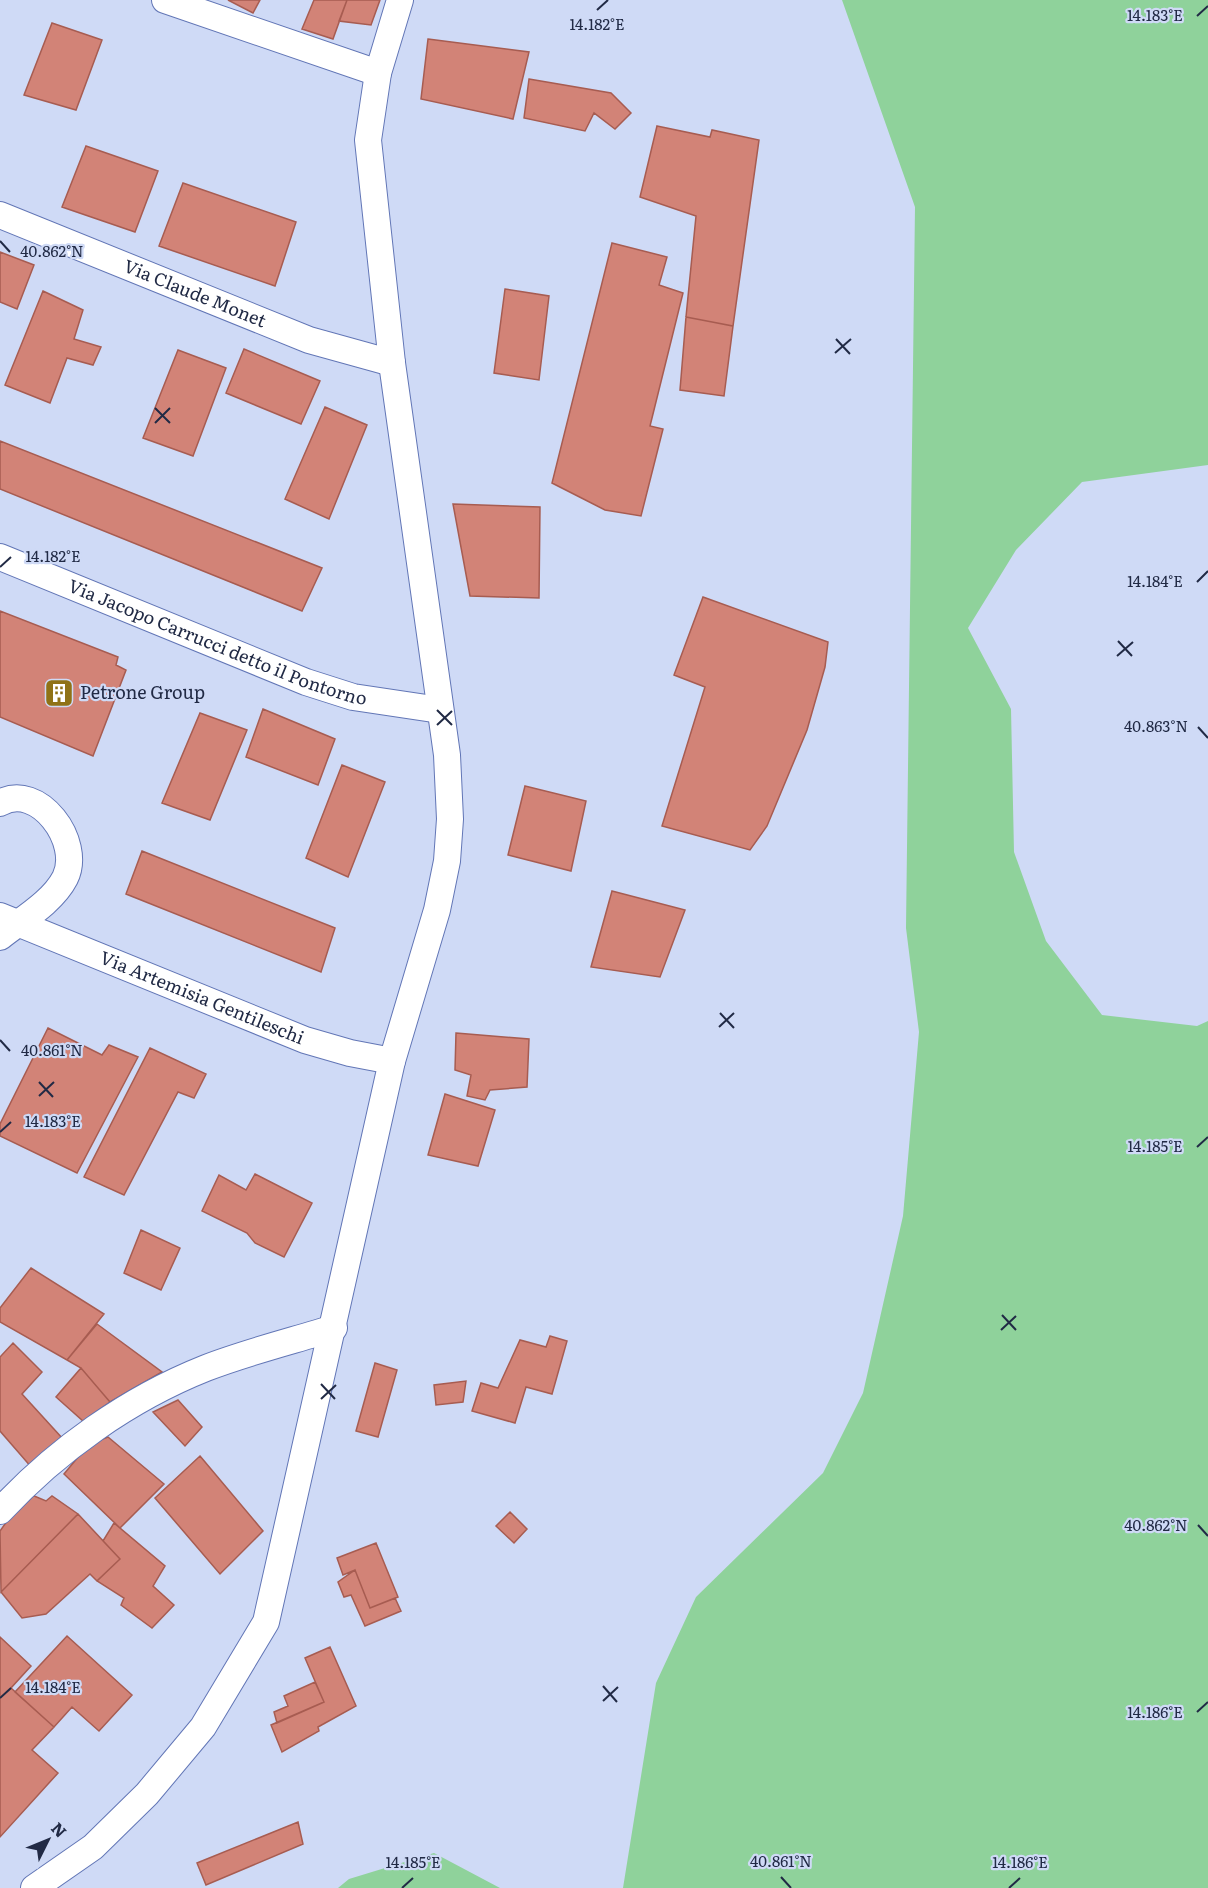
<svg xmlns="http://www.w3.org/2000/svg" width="1208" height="1888" font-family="Literata,serif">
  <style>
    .green { fill: #8fd29b }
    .building { fill: #d28377; stroke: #a75c51; stroke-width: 1.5 }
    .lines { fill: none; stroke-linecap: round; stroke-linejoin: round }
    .minor-casing { stroke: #6276b6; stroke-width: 28 }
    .minor { stroke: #fff; stroke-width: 26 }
    .ticks { fill: none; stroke: #212a45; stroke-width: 2 }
    .labels { text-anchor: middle; stroke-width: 4.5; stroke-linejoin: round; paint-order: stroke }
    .street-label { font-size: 18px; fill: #212a45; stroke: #cfdaf6 }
    .poi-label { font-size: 18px; fill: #212a45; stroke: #cfdaf6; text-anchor: start }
    .ticks-label { font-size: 15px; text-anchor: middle; fill: #212a45; stroke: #cfdaf6; stroke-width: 4.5; stroke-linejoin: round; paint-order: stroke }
  </style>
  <rect width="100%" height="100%" fill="#cfdaf6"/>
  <path class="green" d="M842,0H1208V465L1082,482L1016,550L968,628L1011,709L1014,852L1046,941L1102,1015L1197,1026L1208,1021V1888H623L656,1683L696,1597L823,1473L863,1393L903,1216L919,1032L906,928L915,207Z
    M434,1853L500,1888H338L349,1879Z"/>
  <path class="building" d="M228,0H260L253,13Z
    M314,0H347L333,39L302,29Z
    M347,0H380L371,25L339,21Z
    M52,23L102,40L76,110L24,95Z
    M428,39L529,52L513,119L421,99Z
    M529,79L611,93L631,113L615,129L594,113L585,131L524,118Z
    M657,126L710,137L712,130L759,140L733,326L686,317L696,216L640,197Z
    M86,146L158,171L135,232L62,207Z
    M183,183L296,222L275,286L159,246Z
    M612,243L667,257L659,285L683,293L650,426L663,429L641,516L605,510L552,483Z
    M0,252L34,265L17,309L0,302Z
    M505,289L549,296L539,380L494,373Z
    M43,291L83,310L74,339L101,347L93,365L67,358L50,403L5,385Z
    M686,317L733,326L724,396L680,390Z
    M244,349L320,381L301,424L226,393Z
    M178,350L226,368L193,456L143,438Z
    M325,407L367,425L329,519L285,499Z
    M0,441L322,568L302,611L0,489Z
    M453,504L540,507L539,598L470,596Z
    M703,597L828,642L825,667L807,730L767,826L750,850L662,826L705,687L674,675Z
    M0,611L118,657L116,665L126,670L93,756L0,717Z
    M263,709L335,739L318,785L246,757Z
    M200,713L247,730L210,820L162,803Z
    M342,765L385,782L348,877L306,858Z
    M525,786L586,801L571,871L508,855Z
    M142,851L335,928L321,972L126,894Z
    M612,891L685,910L660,977L591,967Z
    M48,1028L102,1055L109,1045L138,1057L77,1173L0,1136V1124Z
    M456,1033L529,1039L527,1087L490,1090L485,1100L467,1096L471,1075L455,1070Z
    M150,1048L206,1074L194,1098L178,1092L124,1195L84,1177Z
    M445,1094L495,1110L478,1166L428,1155Z
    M255,1174L312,1203L284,1257L255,1243L247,1233L202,1211L219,1175L246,1190Z
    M141,1230L180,1248L161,1290L124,1273Z
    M31,1268L104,1314L67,1360L0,1322V1308Z
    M97,1324L162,1372L110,1402L81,1368L67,1360Z
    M550,1336L567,1341L552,1394L526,1387L515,1423L472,1411L481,1383L498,1388L520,1340L546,1347Z
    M13,1343L42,1372L22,1394L63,1439L32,1468L0,1431V1357Z
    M375,1363L397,1370L378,1437L356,1431Z
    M81,1368L110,1402L83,1421L56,1397Z
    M466,1381L463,1402L436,1405L434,1385Z
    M178,1400L202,1427L185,1446L153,1412Z
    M108,1437L164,1484L120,1528L64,1474L89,1444Z
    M200,1456L263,1531L220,1574L155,1498Z
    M27,1493L46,1501L52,1496L78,1514L1,1592L0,1531Z
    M510,1512L527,1529L514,1543L496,1526Z
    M78,1514L120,1559L97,1581L90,1574L46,1614L22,1618L1,1592Z
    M114,1523L165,1566L153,1586L174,1605L152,1628L121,1605L124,1598L97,1581L120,1559L103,1541Z
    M376,1543L398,1597L370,1608L355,1570L343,1575L337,1558Z
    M355,1570L370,1608L395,1598L401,1611L365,1626L351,1595L344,1597L338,1582Z
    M67,1636L132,1695L99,1731L72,1707L54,1727L15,1692Z
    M0,1637L31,1666L11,1688L54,1727L32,1750L58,1773L0,1837Z
    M330,1647L356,1706L318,1727L319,1731L282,1752L271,1725L324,1702L305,1658Z
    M315,1682L324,1702L277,1723L274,1712L288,1706L284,1696Z
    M298,1822L303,1844L206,1885L197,1863Z"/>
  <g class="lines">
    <g class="minor-casing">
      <g id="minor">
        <path d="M165,0L378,73"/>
        <path id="s1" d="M0,215L309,340L392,363"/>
        <path id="s2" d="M0,557L306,682L353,697L440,710"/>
        <path d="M0,803C38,781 83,842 65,878C52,903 21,920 0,937"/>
        <path id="s3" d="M0,916L305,1040L350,1053L392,1061"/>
        <path d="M0,1511C57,1450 128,1399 206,1368C247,1352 292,1341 334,1328"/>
        <path d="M34,1888L93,1847L147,1794L203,1727L266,1622L392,1061L437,910L447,861L450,819L447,755L392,363L368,140L378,73L400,0"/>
      </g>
    </g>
    <use href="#minor" class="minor"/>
  </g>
  <path class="ticks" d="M597,10L608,0M1197,16L1208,6M0,241L10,252M836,339L850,354M835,353L851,339M155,408L170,423M155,423L170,408M0,567L11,557M1197,582L1208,571M1118,641L1132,656M1117,656L1133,642M437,710L452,725M437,725L452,711M1198,727L1208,738M720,1013L734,1028M719,1027L734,1013M0,1040L10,1051M39,1082L53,1097M39,1096L54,1082M0,1132L11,1122M1197,1147L1208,1137M1002,1315L1016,1330M1001,1330L1016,1316M321,1384L335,1399M321,1399L336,1385M1198,1525L1208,1536M603,1686L617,1702M0,1698L11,1688M603,1701L618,1687M1197,1712L1208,1702M781,1877L791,1888M402,1888L413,1878M1009,1888L1020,1878"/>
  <defs>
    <g id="building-square" transform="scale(1.5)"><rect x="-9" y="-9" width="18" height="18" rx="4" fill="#8f7216" stroke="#cfdaf6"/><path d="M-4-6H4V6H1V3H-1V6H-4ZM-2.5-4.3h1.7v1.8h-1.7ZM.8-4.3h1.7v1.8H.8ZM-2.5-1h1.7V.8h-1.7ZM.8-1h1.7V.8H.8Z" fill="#fff"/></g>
  </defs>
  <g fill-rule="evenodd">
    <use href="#building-square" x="59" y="693"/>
  </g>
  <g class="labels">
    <g class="street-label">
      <text dy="6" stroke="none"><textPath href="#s1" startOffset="210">Via Claude Monet</textPath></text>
      <text dy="6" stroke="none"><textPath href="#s2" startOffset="234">Via Jacopo Carrucci detto il Pontorno</textPath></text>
      <text dy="6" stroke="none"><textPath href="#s3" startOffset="218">Via Artemisia Gentileschi</textPath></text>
    </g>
    <g class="poi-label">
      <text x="80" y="699">Petrone Group</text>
    </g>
  </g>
  <g class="ticks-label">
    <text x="1155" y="21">14.183°E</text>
    <text x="597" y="30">14.182°E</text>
    <text x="52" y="257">40.862°N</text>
    <text x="53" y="562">14.182°E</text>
    <text x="1155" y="587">14.184°E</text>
    <text x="1156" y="732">40.863°N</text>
    <text x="52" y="1056">40.861°N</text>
    <text x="53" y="1127">14.183°E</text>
    <text x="1155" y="1152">14.185°E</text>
    <text x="1156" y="1531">40.862°N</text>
    <text x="53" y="1693">14.184°E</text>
    <text x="1155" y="1718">14.186°E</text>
    <text x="781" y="1867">40.861°N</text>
    <text x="413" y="1868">14.185°E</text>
    <text x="1020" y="1868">14.186°E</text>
  </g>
  <g transform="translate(48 1840) rotate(47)" stroke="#cfdaf6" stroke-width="4.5" paint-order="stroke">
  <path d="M0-4.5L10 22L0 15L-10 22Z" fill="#212a45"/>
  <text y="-9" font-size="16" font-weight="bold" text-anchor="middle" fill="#212a45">N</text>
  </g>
</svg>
